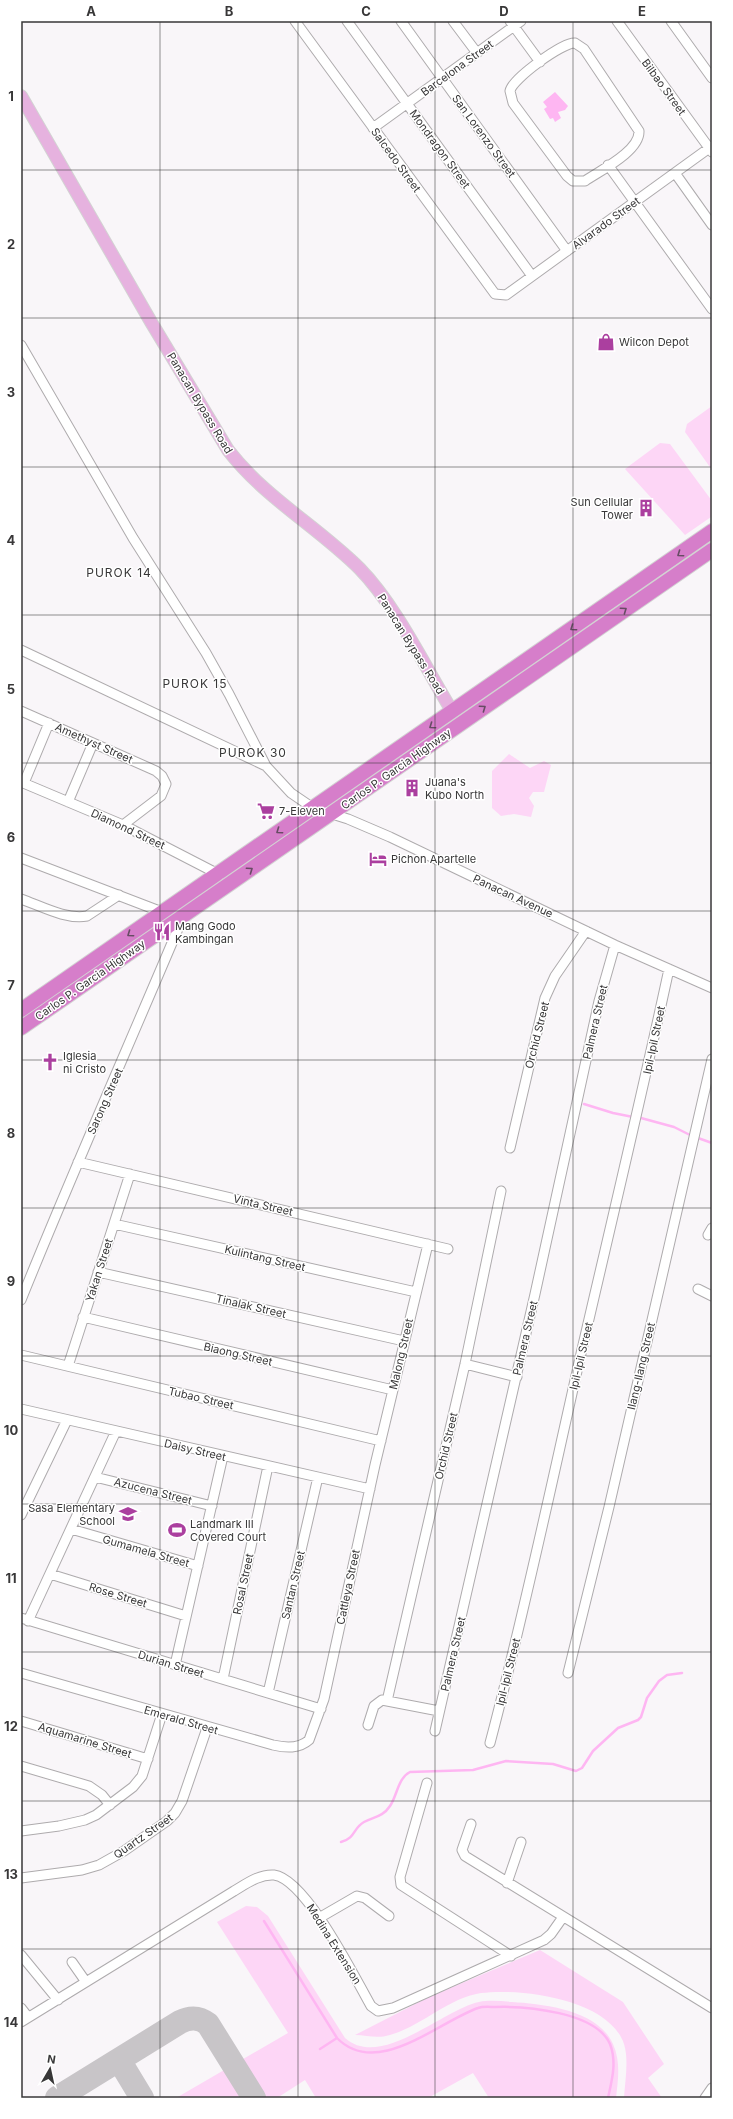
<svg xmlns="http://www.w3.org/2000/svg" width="733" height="2119" font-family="Inter,sans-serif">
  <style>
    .green { fill: #fdd6f6 }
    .water { fill: #feb6f2 }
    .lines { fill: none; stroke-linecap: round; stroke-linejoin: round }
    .stream { stroke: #feb6f2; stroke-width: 2.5 }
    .taxiway { stroke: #c8c5c8; stroke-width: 24 }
    .minor-casing { stroke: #aeabad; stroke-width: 11 }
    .major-casing { stroke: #d3d3d3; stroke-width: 14 }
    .highway-casing { stroke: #d3d3d3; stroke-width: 16 }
    .minor { stroke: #fff; stroke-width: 9 }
    .major { stroke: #e6b2df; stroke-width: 12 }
    .highway { stroke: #d67eca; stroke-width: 14 }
    .oneway { stroke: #674c64 }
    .grid { fill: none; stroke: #383738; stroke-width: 1; stroke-opacity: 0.55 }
    .labels { text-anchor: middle; stroke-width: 3; stroke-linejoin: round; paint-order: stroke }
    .street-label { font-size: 11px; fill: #383738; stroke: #fff }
    .poi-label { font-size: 11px; fill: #383738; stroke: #fff; text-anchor: start }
    .neighbourhood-label { font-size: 12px; letter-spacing: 1px; fill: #383738; stroke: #fff }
    .neatline { fill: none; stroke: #383738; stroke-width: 1.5 }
    .grid-label { font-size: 13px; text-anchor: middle; font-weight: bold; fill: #383738 }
  </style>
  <rect width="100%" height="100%" fill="#f9f6f9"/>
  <path class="green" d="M712,406V470L685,432L687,424Z
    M660,443L670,444L712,501L711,517L685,535L625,469Z
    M509,754L530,768L544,761L551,765L544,792H533L529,798L534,806L531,817L514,814L501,816L492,808V771Z
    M246,1906L257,1907L268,1916L345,2038C381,2070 442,2010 479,2002C489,2000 501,2001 512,2002C544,2004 598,2010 613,2044C621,2062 618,2080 616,2098H489L473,2073L428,2098H316L305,2080L277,2098H176L288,2033L217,1922Z
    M540,1950L623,2002L664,2064L648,2078L662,2098H624C625,2081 629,2060 624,2044C609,1999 521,1988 481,1993C448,1998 422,2026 390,2035C377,2039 367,2035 355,2035L429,1997Z"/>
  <path class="water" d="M555,92L568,106L565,110L558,112L561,118L555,122L553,118L550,119L544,109L547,107L543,102Z"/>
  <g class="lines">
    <path class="stream" d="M584,1104L613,1113L633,1117
      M641,1118L674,1127L690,1135
      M698,1138L712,1143
      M341,1842C356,1838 353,1828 364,1822C373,1817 383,1817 390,1806C397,1796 398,1778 410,1772L473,1770L506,1761L553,1764L576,1771L582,1768L593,1751L618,1728L638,1720L641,1717L647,1698L659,1681L667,1675L682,1673
      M264,1921L337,2038C377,2079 438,2022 478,2008C483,2006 490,2007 496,2007C526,2006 596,2012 610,2044C617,2062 612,2080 608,2098
      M320,2049L337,2038"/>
    <path class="taxiway" d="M119,2060L142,2098
      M57,2098L180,2022C190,2017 199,2017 208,2024L254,2098"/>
    <g class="minor-casing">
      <path id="minor" d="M295,21L495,294L506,295L712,146
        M347,21L532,276
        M401,21L567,251
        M453,21L477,53
        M510,21L540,62
        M617,21L712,152
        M671,21L712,78
        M575,43L584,49L639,131C640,151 601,170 585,181H573L567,176L513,103L510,91C512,79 563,42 575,43Z
        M373,128L521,21
        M608,165L712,309
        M675,173L712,225
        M21,345L133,538L206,653L229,694L266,766L291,793L313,808L348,819L390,837L615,945L712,988
        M21,650L266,766
        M21,711L156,771L162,776L166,784L161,796L123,825
        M21,782L123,825L220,875
        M24,783L49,723
        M68,802L93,743
        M21,858L162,912
        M21,899C41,906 66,920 87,916L119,895
        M510,1148L545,998L555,976L586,931
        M78,1162L448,1249
        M114,1224L416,1292
        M708,1235L712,1228
        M98,1272L404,1341
        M698,1289L712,1296
        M21,1300C73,1171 129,1045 183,917
        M83,1317L393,1390
        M21,1355L381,1441
        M465,1364L517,1377
        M68,1366L130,1174
        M21,1409L370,1489
        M95,1477L212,1506
        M21,1515L67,1420
        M71,1529L198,1566
        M50,1574L186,1616
        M21,1618L321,1709
        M28,1621L116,1431
        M175,1665L223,1456
        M21,1673L273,1745C286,1748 299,1749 309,1740L324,1699L375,1465L428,1244
        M568,1673L609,1507L712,1059
        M223,1679L268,1466
        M268,1693L318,1477
        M387,1701L465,1364L501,1191
        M21,1721L148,1759
        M368,1725L374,1706L382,1700L439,1711
        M435,1731L535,1294L599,1001L615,945
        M490,1743C524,1615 551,1486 580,1358C610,1228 641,1099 669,969
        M21,1766L89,1786L102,1795L110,1805
        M427,1783L400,1877L401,1885L511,1956
        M471,1824L462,1850L465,1856L712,2008
        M21,1831L59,1826L85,1820L96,1815L133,1787L142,1776L162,1714
        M21,1878L82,1870L99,1865L124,1851L167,1821L175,1813L182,1801L207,1728
        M507,1883L521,1842
        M319,1918L357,1896L365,1898L389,1916
        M21,1955L58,2000
        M72,1962L86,1982
        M21,2008L28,2017
        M21,2022L234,1891C246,1884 259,1874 274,1875C306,1879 355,1978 371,2006L378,2011L393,2008L544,1940L551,1934L563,1917
        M705,2098L712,2088"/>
    </g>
    <g class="major-casing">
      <path id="major" d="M21,96L151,322L228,450C265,498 318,527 360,569C396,606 425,667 452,711"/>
    </g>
    <g class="highway-casing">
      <path id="highway" d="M21,1010L712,531
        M21,1028L712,550"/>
    </g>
    <use href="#minor" class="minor"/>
    <use href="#major" class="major"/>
    <use href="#highway" class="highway"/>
  </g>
  <defs><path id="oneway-chevron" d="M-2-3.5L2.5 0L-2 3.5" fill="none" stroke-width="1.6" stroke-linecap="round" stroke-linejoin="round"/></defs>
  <g class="oneway">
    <use href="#oneway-chevron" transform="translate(680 554) rotate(145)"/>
    <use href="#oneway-chevron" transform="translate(624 610) rotate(-35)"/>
    <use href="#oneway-chevron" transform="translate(573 628) rotate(145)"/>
    <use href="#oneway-chevron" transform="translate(483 708) rotate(-35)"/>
    <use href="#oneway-chevron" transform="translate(432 726) rotate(145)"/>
    <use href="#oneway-chevron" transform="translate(279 831) rotate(145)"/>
    <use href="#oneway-chevron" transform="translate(250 870) rotate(-35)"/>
    <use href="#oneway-chevron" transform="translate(130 934) rotate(145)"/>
  </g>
  <path class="grid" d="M160,21V2098M298,21V2098M435,21V2098M573,21V2098M21,170H712M21,318H712M21,467H712M21,615H712M21,763H712M21,911H712M21,1060H712M21,1208H712M21,1356H712M21,1504H712M21,1652H712M21,1801H712M21,1949H712"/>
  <defs>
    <g id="shop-bare" transform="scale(1.38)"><path d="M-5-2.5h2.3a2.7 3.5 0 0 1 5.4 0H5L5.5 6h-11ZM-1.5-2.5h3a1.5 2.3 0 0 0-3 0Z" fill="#ab3f9f" stroke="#fff" stroke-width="2.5" paint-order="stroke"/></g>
    <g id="building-bare" transform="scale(1.38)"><path d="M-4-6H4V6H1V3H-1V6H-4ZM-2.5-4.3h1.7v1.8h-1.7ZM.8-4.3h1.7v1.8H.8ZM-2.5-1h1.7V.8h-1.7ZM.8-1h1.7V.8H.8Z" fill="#ab3f9f" stroke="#fff" stroke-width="2.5" paint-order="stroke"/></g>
    <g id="supermarket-bare" transform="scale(1.38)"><path d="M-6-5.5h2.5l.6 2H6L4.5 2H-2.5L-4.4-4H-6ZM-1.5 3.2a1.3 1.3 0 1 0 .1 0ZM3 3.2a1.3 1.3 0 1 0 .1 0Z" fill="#ab3f9f" stroke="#fff" stroke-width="2.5" paint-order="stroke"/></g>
    <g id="hotel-bare" transform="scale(1.38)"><path d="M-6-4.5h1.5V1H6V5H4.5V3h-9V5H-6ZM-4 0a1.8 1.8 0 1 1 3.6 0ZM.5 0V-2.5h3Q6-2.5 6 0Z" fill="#ab3f9f" stroke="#fff" stroke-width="2.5" paint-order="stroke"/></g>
    <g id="restaurant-bare" transform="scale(1.38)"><path d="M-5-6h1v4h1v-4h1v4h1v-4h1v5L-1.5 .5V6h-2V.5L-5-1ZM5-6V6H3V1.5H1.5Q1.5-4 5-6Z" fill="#ab3f9f" stroke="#fff" stroke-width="2.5" paint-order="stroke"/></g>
    <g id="church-bare" transform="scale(1.38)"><path d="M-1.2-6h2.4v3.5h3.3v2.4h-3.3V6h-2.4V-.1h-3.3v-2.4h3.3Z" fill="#ab3f9f" stroke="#fff" stroke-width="2.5" paint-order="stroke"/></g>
    <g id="school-bare" transform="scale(1.38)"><path d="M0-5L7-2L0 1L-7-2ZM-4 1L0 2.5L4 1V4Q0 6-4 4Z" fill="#ab3f9f" stroke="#fff" stroke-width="2.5" paint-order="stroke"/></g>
    <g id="stadium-bare" transform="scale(1.38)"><path d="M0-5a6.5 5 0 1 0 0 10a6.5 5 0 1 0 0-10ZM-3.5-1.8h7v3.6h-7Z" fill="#ab3f9f" stroke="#fff" stroke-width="2.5" paint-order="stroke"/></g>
  </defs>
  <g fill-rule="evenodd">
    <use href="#shop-bare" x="606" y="342"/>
    <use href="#building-bare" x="646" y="508"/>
    <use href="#building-bare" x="412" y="788"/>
    <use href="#supermarket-bare" x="266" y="811"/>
    <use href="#hotel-bare" x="378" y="859"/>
    <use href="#restaurant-bare" x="162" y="932"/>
    <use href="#church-bare" x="50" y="1062"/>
    <use href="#school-bare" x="128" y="1514"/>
    <use href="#stadium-bare" x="177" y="1530"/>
  </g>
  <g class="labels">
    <g class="street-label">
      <text transform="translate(457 68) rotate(-36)" y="4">Barcelona Street</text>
      <text transform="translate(664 87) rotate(54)" y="4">Bilbao Street</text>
      <text transform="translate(484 136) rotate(54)" y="4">San Lorenzo Street</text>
      <text transform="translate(440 149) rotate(54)" y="4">Mondragon Street</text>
      <text transform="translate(396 160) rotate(54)" y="4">Salcedo Street</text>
      <text transform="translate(606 223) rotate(-36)" y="4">Alvarado Street</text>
      <text transform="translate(200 403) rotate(59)" y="4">Panacan Bypass Road</text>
      <text transform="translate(411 644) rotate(58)" y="4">Panacan Bypass Road</text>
      <text transform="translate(94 743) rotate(24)" y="4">Amethyst Street</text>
      <text transform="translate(396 769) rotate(-35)" y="4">Carlos P. Garcia Highway</text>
      <text transform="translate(128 829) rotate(25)" y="4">Diamond Street</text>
      <text transform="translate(513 896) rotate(25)" y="4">Panacan Avenue</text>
      <text transform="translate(90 980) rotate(-35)" y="4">Carlos P. Garcia Highway</text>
      <text transform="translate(595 1022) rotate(-77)" y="4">Palmera Street</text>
      <text transform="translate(537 1035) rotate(-76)" y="4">Orchid Street</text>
      <text transform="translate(654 1040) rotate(-78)" y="4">Ipil-Ipil Street</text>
      <text transform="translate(105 1101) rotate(-66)" y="4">Sarong Street</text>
      <text transform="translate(263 1205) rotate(13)" y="4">Vinta Street</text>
      <text transform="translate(265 1258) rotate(13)" y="4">Kulintang Street</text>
      <text transform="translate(99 1270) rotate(-72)" y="4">Yakan Street</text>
      <text transform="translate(251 1306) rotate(13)" y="4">Tinalak Street</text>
      <text transform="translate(525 1338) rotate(-77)" y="4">Palmera Street</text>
      <text transform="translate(238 1354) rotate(13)" y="4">Biaong Street</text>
      <text transform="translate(401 1354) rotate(-77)" y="4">Malong Street</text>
      <text transform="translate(581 1356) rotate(-77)" y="4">Ipil-Ipil Street</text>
      <text transform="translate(641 1366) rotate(-77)" y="4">Ilang-Ilang Street</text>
      <text transform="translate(201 1398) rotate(13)" y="4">Tubao Street</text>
      <text transform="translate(446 1446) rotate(-77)" y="4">Orchid Street</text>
      <text transform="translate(195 1450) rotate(13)" y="4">Daisy Street</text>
      <text transform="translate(153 1491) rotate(14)" y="4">Azucena Street</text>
      <text transform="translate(146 1551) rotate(16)" y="4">Gumamela Street</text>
      <text transform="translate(243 1584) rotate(-78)" y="4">Rosal Street</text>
      <text transform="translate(293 1585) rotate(-77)" y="4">Santan Street</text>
      <text transform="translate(348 1587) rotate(-78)" y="4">Cattleya Street</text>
      <text transform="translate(118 1595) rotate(17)" y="4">Rose Street</text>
      <text transform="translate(453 1654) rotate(-77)" y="4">Palmera Street</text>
      <text transform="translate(171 1664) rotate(17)" y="4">Durian Street</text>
      <text transform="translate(508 1672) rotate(-76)" y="4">Ipil-Ipil Street</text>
      <text transform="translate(181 1720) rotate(16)" y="4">Emerald Street</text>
      <text transform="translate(85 1740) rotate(17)" y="4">Aquamarine Street</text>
      <text transform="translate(143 1836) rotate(-35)" y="4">Quartz Street</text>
      <text transform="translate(334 1944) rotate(58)" y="4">Medina Extension</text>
    </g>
    <g class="poi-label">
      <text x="619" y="346">Wilcon Depot</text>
      <text x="633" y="506" text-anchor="end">Sun Cellular<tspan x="633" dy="13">Tower</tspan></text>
      <text x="425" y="786">Juana's<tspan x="425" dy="13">Kubo North</tspan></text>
      <text x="279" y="815">7-Eleven</text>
      <text x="391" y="863">Pichon Apartelle</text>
      <text x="175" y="930">Mang Godo<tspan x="175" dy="13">Kambingan</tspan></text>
      <text x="63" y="1060">Iglesia<tspan x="63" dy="13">ni Cristo</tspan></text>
      <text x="115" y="1512" text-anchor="end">Sasa Elementary<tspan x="115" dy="13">School</tspan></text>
      <text x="190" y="1528">Landmark III<tspan x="190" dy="13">Covered Court</tspan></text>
    </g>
    <g class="neighbourhood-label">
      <text x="119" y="577">PUROK 14</text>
      <text x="195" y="688">PUROK 15</text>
      <text x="253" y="757">PUROK 30</text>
    </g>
  </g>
  <rect width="733" height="2119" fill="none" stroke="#ffffff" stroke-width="44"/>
  <g transform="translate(50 2069) rotate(9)" stroke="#ffffff" stroke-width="3" paint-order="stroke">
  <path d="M0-3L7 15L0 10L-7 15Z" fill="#383738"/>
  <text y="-6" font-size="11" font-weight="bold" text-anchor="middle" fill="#383738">N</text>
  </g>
  <rect x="22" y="22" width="689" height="2075" class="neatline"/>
  <g class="grid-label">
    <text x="91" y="16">A</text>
    <text x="229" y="16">B</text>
    <text x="366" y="16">C</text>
    <text x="504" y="16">D</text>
    <text x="642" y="16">E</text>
    <text x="11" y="101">1</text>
    <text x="11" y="249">2</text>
    <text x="11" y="397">3</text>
    <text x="11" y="545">4</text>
    <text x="11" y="694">5</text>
    <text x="11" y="842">6</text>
    <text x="11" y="990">7</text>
    <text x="11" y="1138">8</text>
    <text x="11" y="1286">9</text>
    <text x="11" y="1435">10</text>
    <text x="11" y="1583">11</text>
    <text x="11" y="1731">12</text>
    <text x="11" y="1879">13</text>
    <text x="11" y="2027">14</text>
  </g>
</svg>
